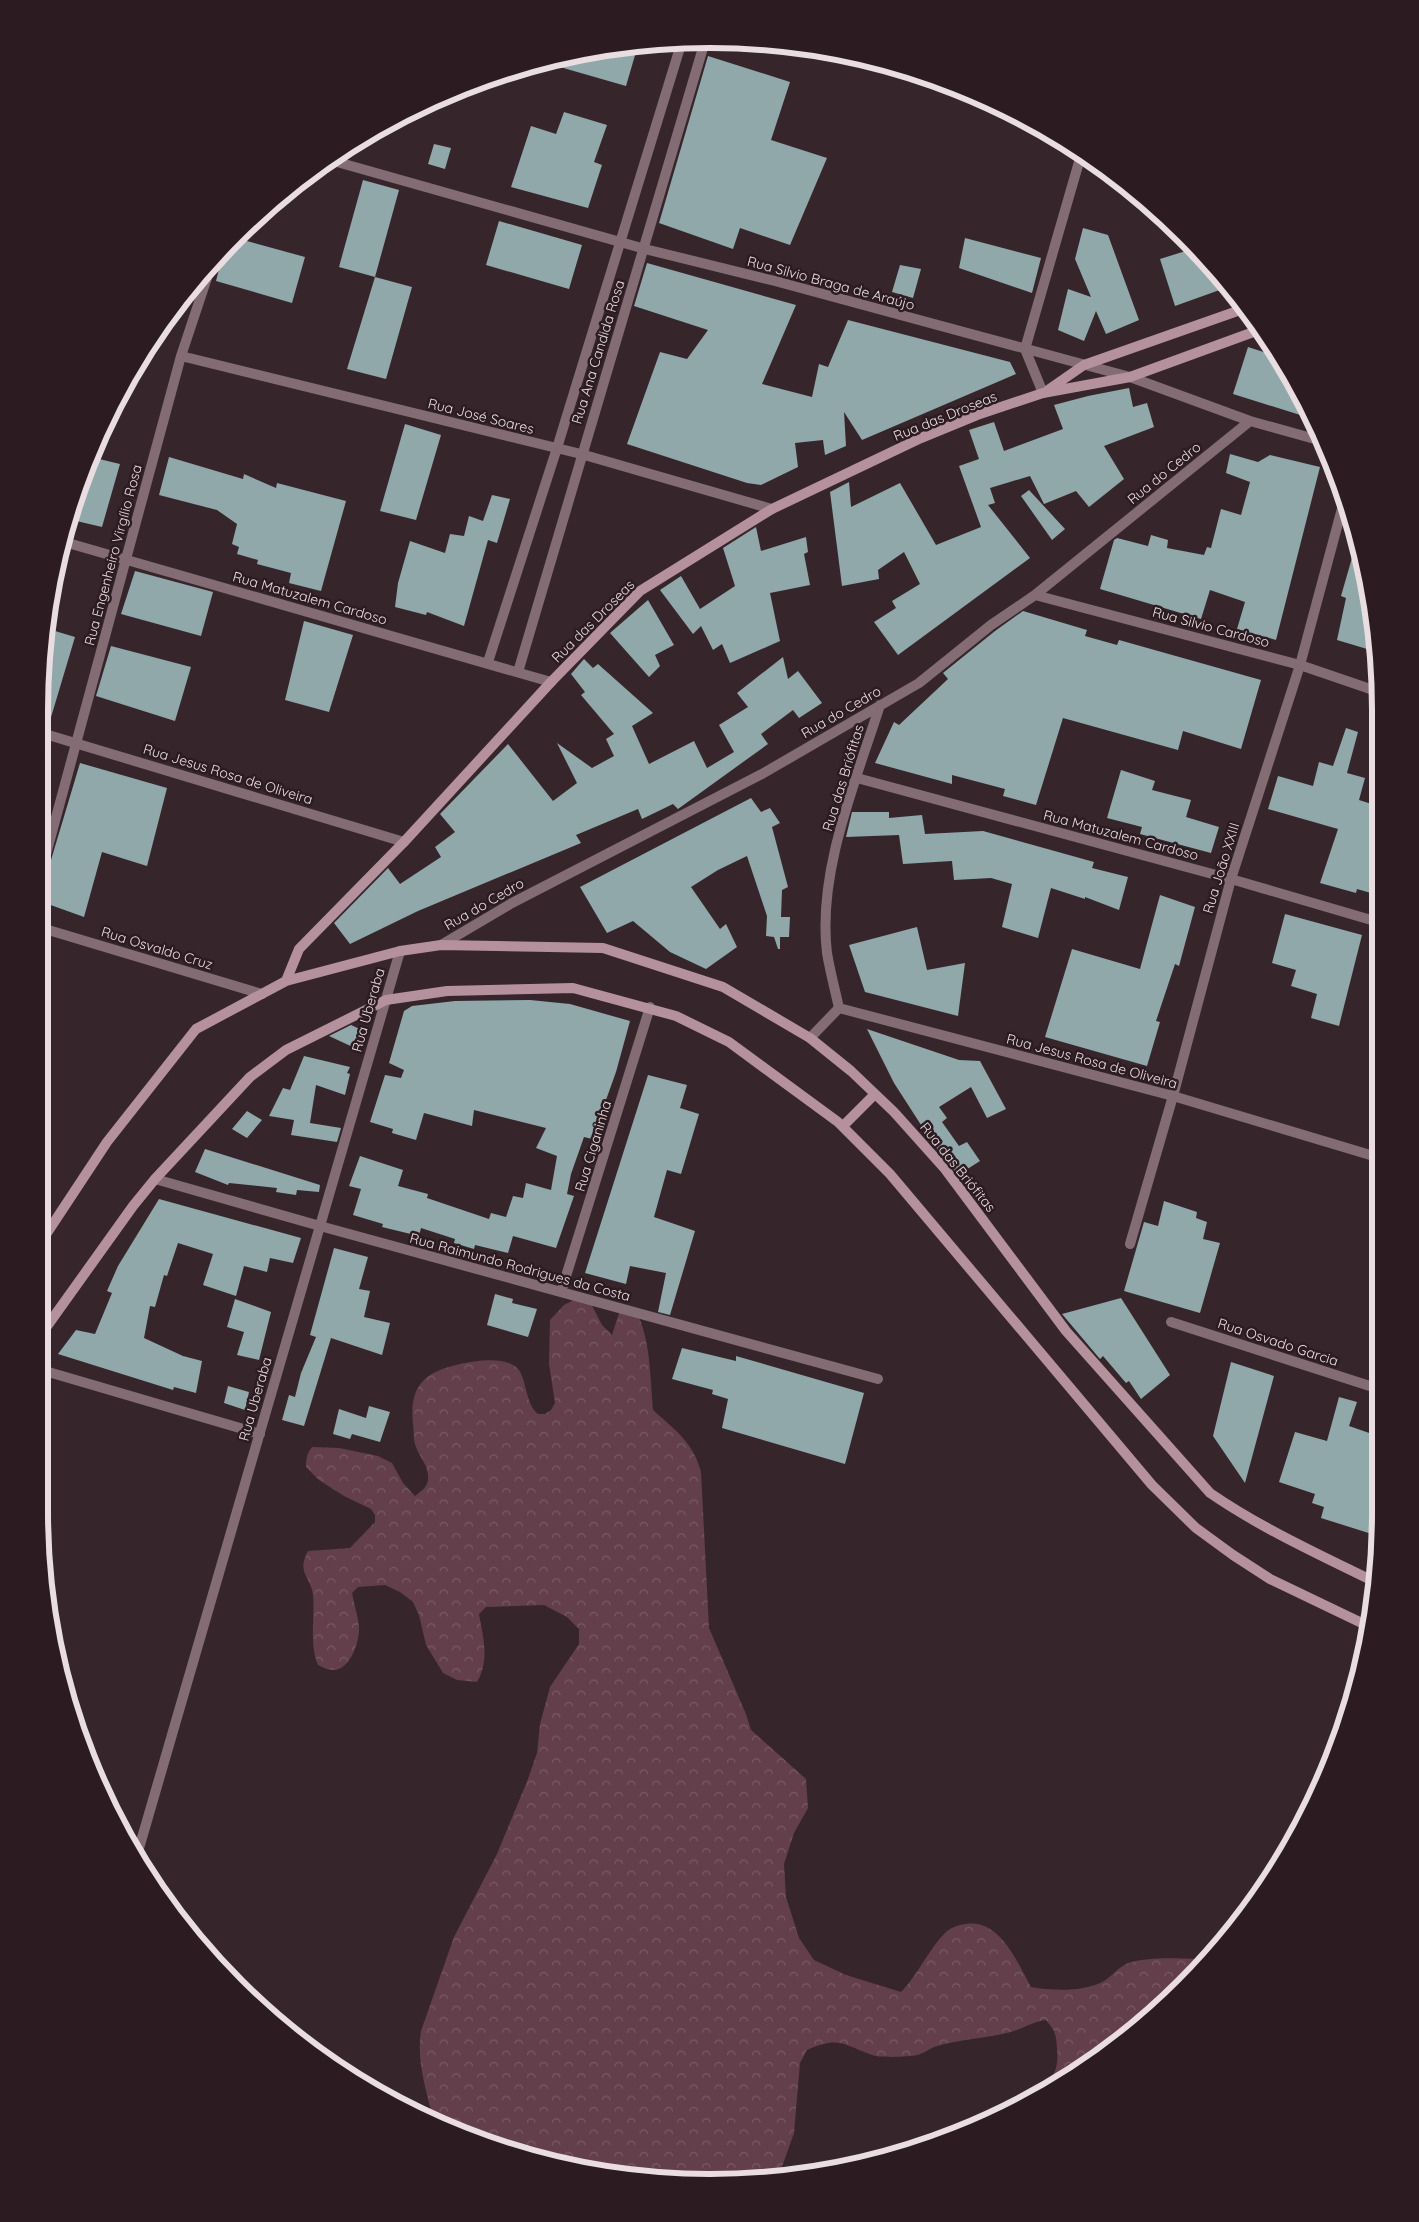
<svg xmlns="http://www.w3.org/2000/svg" width="1419" height="2222" font-family="Quicksand,sans-serif">
  <style>
    .forest { fill: url(#forest-crowns) }
    .building { fill: #90a8a9 }
    .lines { fill: none; stroke-linecap: round; stroke-linejoin: round }
    .street { stroke: #836c74; stroke-width: 10 }
    .secondary { stroke: #b5919d; stroke-width: 10 }
    .labels { text-anchor: middle; stroke-width: 5; stroke-linejoin: round; paint-order: stroke }
    .street-label { font-size: 14px; fill: #e9dde1; stroke: #2c1c22 }
    .rim { fill: none; stroke: #e9dde1; stroke-width: 6 }
  </style>
  <defs>
    <pattern id="forest-crowns" width="20" height="18" patternUnits="userSpaceOnUse" patternTransform="scale(1.25)"><rect width="20" height="18" fill="#623f4b"/><path d="M2 6a3 3 0 1 1 6 0M12 15a3 3 0 1 1 6 0" fill="none" stroke="#785a65"/></pattern>
  </defs>
  <rect width="100%" height="100%" fill="#36262b"/>
  <path class="forest" d="M576,1299L589,1300L602,1325L612,1335L621,1307L635,1309C651,1339 650,1376 653,1410C675,1430 693,1442 701,1472L709,1628L746,1714L751,1730L806,1779L808,1808L794,1833L784,1864L786,1897L799,1938L814,1960L846,1975L901,1992C918,1975 928,1950 945,1933C951,1927 958,1925 966,1924C1000,1919 1017,1962 1031,1987C1053,1991 1085,1992 1104,1981C1112,1976 1118,1968 1126,1964C1144,1956 1187,1958 1207,1960L1082,2070L1027,2102C1043,2077 1060,2085 1057,2048C1056,2033 1055,2031 1046,2020C1033,2022 1028,2026 1017,2030C991,2039 961,2038 934,2047C929,2049 923,2054 917,2055C909,2057 879,2058 872,2055C842,2044 839,2036 807,2050L800,2063L794,2133L778,2178L666,2182L494,2148L434,2123C427,2092 416,2062 421,2031L454,1937L497,1854L528,1779L537,1753L540,1724L550,1687L579,1644V1629L567,1617L544,1605L486,1607L479,1614C483,1637 490,1660 477,1682L457,1680L443,1673L426,1645L419,1615L413,1602L400,1592L385,1585L358,1587L352,1593C354,1604 358,1616 359,1627C360,1641 350,1671 333,1670C328,1670 322,1667 318,1665C309,1645 315,1618 313,1595C311,1576 296,1574 308,1551L350,1548L375,1522V1515L371,1509L344,1496L319,1480L306,1467C306,1459 307,1453 312,1447L339,1448L378,1456L392,1463L403,1483L415,1496C421,1491 428,1487 428,1479C429,1466 420,1458 416,1447C413,1440 414,1431 413,1424C409,1386 424,1372 460,1364C475,1361 499,1357 513,1365C528,1372 523,1402 538,1414H545L551,1410L555,1403L549,1364L550,1320L564,1305Z"/>
  <path class="building" d="M638,45L626,86L539,61Z
    M708,56L790,82L771,140L827,158L790,245L740,228L733,249L659,223Z
    M564,112L607,125L594,162L602,165L588,208L511,187L531,126L556,134Z
    M434,144L451,148L445,169L428,164Z
    M363,180L399,190L375,277L339,267Z
    M499,221L582,245L569,289L486,265Z
    M1083,228L1108,235L1139,320L1106,334L1096,311L1084,341L1058,330L1068,289L1091,297L1075,259Z
    M236,238L305,257L292,303L216,281L224,249Z
    M965,238L1041,258L1032,293L959,268Z
    M1192,249L1228,287L1175,306L1160,259Z
    M647,263L796,305L762,384L812,397L819,364L828,367L848,320L1010,362L1016,374L862,440L844,412L846,446L825,455L823,440L795,443L798,467L761,485L747,483L627,444L660,352L687,359L708,330L634,306Z
    M900,265L921,269L913,298L892,292Z
    M375,277L412,287L386,379L347,369Z
    M1248,347L1276,356L1313,419L1233,394Z
    M1129,388L1133,407L1147,403L1154,427L1104,446L1124,479L1089,507L1076,491L1044,504L1030,476L990,488L995,503L988,505L1030,558L898,655L874,622L896,608L892,601L920,584L904,552L878,570L879,579L842,586L830,492L849,482L851,507L900,483L936,545L981,527L959,466L979,459L969,430L994,422L1004,451L1063,429L1054,405L1088,396Z
    M405,424L441,435L416,520L380,511Z
    M1230,454L1258,462L1270,455L1320,467L1276,640L1237,629L1245,602L1210,590L1201,619L1100,589L1114,540L1117,538L1148,546L1151,535L1168,540L1167,548L1204,555L1207,547L1211,548L1221,509L1241,515L1250,482L1226,473Z
    M91,457L120,464L102,527L68,519Z
    M169,457L243,479L244,474L276,488L277,483L346,501L321,591L289,583L291,573L257,564L258,560L237,554L239,547L232,544L237,524L217,510L159,495Z
    M1029,490L1065,529L1052,540L1021,496Z
    M492,495L510,499L497,543L488,540L464,626L427,612L426,615L395,607L398,583L410,541L445,553L450,534L464,536L469,516L483,521Z
    M756,527L761,551L806,537L808,552L804,554L810,585L770,593L780,641L730,663L722,644L713,650L701,626L693,634L660,590L681,576L700,609L735,586L723,548Z
    M1358,537L1370,610L1377,652L1337,640L1346,598L1341,596Z
    M135,571L213,592L201,636L121,614Z
    M648,600L674,645L655,655L660,666L649,677L610,633Z
    M1023,611L1087,630L1085,636L1117,645L1119,640L1261,680L1241,749L1183,731L1178,750L1063,718L1036,805L1003,796L1005,789L952,775V784L875,763L894,722L899,725L948,679L943,673L995,631Z
    M304,621L353,635L329,712L285,700Z
    M45,628L75,637L49,724L45,723Z
    M111,646L191,667L175,721L96,696Z
    M783,657L788,679L798,671L822,703L799,718L793,710L761,734L768,744L678,809L673,804L642,819L638,809L576,835L581,843L418,911L350,944L334,923L388,868L400,884L441,857L435,847L455,832L440,814L508,744L553,801L577,783L557,743L592,768L614,756L606,739L614,734L581,695L585,692L571,674L584,659L593,668L598,664L653,713L632,726L649,764L694,741L707,768L734,752L719,725L748,707L737,693Z
    M1346,728L1358,732L1347,773L1365,778L1359,800L1378,806V895L1357,889L1356,893L1320,883L1338,829L1268,809L1278,776L1313,786L1319,762L1333,766Z
    M80,763L167,788L147,866L102,852L84,917L45,903V880Z
    M1121,770L1155,781L1152,790L1191,800L1186,817L1219,827L1211,853L1140,834L1142,827L1107,818Z
    M751,798L761,812L770,808L780,823L772,827L788,887L782,890L781,917H790L789,937H780V949H778L774,937L766,936L767,916L747,856L718,870L691,887L720,929L726,924L737,947L706,969L670,952L633,921L607,933L580,887Z
    M852,812H889V818L922,815L925,834L983,831L1094,862L1092,868L1128,877L1119,910L1085,897V899L1051,888L1038,938L1002,927L1012,884L991,878L954,880L952,861L903,864L899,835L846,837Z
    M1160,895L1195,907L1179,966L1175,964L1156,1021L1160,1022L1147,1066L1045,1037L1072,949L1140,969Z
    M1285,914L1362,935L1339,1026L1311,1018L1317,994L1291,986L1296,970L1272,963Z
    M917,927L927,970L965,963L958,1016L865,992L849,945Z
    M530,1000L570,1004L630,1021L616,1072L592,1139L584,1137L571,1174L567,1194L574,1196L556,1248L513,1236L508,1253L475,1245L474,1249L454,1243L455,1239L421,1228L419,1236L382,1227L383,1224L353,1215L361,1189L349,1186L360,1156L403,1170L398,1186L428,1194L427,1198L489,1219L491,1213L506,1217L513,1196L523,1198L526,1183L551,1190L557,1156L536,1148L546,1128L474,1110L472,1126L424,1113L416,1140L392,1133L393,1129L370,1122L385,1075L401,1078L404,1070L389,1063L404,1011L412,1006L455,1001Z
    M351,1025L364,1031L357,1049L329,1036Z
    M867,1029L959,1060L980,1061L1006,1109L987,1118L971,1087L939,1107L947,1118L942,1122L959,1146L967,1142L980,1161L958,1175L932,1142L894,1083Z
    M304,1056L350,1067L347,1073L350,1074L345,1095L316,1085L310,1123L341,1128L337,1142L291,1135L294,1120L269,1116L283,1088L290,1090Z
    M648,1075L687,1085L680,1108L699,1114L681,1174L667,1170L654,1217L695,1231L670,1315L658,1312L666,1273L630,1266L626,1284L585,1273Z
    M247,1111L262,1120L247,1138L232,1129Z
    M205,1149L320,1185L319,1192L297,1190L296,1195L276,1192L277,1188L229,1183L228,1185L195,1172Z
    M159,1199L301,1238L293,1263L270,1258L267,1272L244,1266L236,1296L203,1285L213,1254L178,1243L167,1276L164,1275L155,1307L150,1306L144,1338L183,1356L202,1361L196,1393L174,1387L173,1390L58,1354L76,1330L95,1334L112,1293L107,1291L118,1266Z
    M1164,1201L1197,1212L1196,1218L1207,1222L1203,1239L1220,1243L1200,1313L1124,1291L1144,1222L1158,1226Z
    M334,1248L368,1257L359,1289L370,1291L364,1317L390,1323L382,1355L331,1338L304,1426L282,1420L289,1395L295,1397L301,1373L316,1337L310,1335Z
    M495,1294L513,1299L512,1303L537,1309L528,1337L487,1325Z
    M1121,1298L1170,1375L1141,1399L1129,1381L1126,1383L1103,1356L1100,1359L1062,1314Z
    M235,1299L271,1312L259,1360L237,1355L244,1332L227,1327Z
    M682,1348L736,1361V1356L864,1393L845,1464L722,1428L728,1399L712,1394L713,1390L672,1379Z
    M1231,1362L1274,1376L1245,1483L1213,1436Z
    M228,1386L249,1392L245,1410L224,1403Z
    M1339,1397L1357,1402L1349,1426L1375,1435V1535L1321,1518L1324,1507L1312,1503L1315,1494L1279,1482L1295,1432L1327,1441Z
    M369,1406L390,1412L380,1442L352,1434L350,1439L333,1434L339,1409L366,1418Z"/>
  <g class="lines">
    <path class="street" d="M330,160L645,249L775,281L1130,377L1250,421L1322,441
      M181,356L581,454L772,509
      M1043,393L1025,349L1081,155
      M61,541L551,682
      M1035,595L1300,665L1379,692
      M488,662L557,448L682,41
      M518,672C579,461 644,252 705,41
      M45,734L404,842
      M857,778L1231,879L1378,922
      M45,858L181,356L213,260
      M45,929L262,994
      M441,945L512,903L762,774L919,683L991,625L1035,595L1250,421
      M839,1008C835,990 830,971 827,953C817,872 856,781 880,705
      M810,1038L839,1008L1173,1096L1377,1157
      M155,1179L320,1226L878,1379
      M1130,1244L1173,1096L1231,879L1300,665L1344,501
      M561,1292L650,1007
      M1171,1322L1376,1388
      M45,1371L260,1434
      M137,1855L400,951"/>
    <path class="secondary" d="M1048,390L1084,365L1246,308
      M286,981L299,949L404,842L551,682L640,591L772,509L921,438L977,415L1043,393L1130,377L1259,330
      M843,1126L875,1094
      M45,1236L107,1142L196,1029L286,981L400,951L441,945L603,948L723,987L810,1038L851,1071L894,1112L945,1169L1066,1331L1210,1493C1261,1528 1318,1554 1375,1582
      M45,1329L133,1206L155,1179L250,1077L286,1050L386,1000L447,991L573,988L676,1016L729,1042L838,1122L890,1174L1152,1485L1196,1528L1233,1555L1270,1579L1368,1626"/>
  </g>
  <g class="labels">
    <g class="street-label">
      <text transform="translate(831 283) rotate(15)" y="5">Rua Silvio Braga de Araújo</text>
      <text transform="translate(598 352) rotate(-73)" y="5">Rua Ana Candida Rosa</text>
      <text transform="translate(481 416) rotate(14)" y="5">Rua José Soares</text>
      <text transform="translate(945 416) rotate(-22)" y="5">Rua das Droseas</text>
      <text transform="translate(1164 473) rotate(-39)" y="5">Rua do Cedro</text>
      <text transform="translate(113 555) rotate(-75)" y="5">Rua Engenheiro Virgílio Rosa</text>
      <text transform="translate(310 598) rotate(16)" y="5">Rua Matuzalem Cardoso</text>
      <text transform="translate(593 621) rotate(-45)" y="5">Rua das Droseas</text>
      <text transform="translate(1211 627) rotate(15)" y="5">Rua Silvio Cardoso</text>
      <text transform="translate(841 712) rotate(-30)" y="5">Rua do Cedro</text>
      <text transform="translate(228 774) rotate(17)" y="5">Rua Jesus Rosa de Oliveira</text>
      <text transform="translate(843 778) rotate(-73)" y="5">Rua das Briófitas</text>
      <text transform="translate(1121 835) rotate(15)" y="5">Rua Matuzalem Cardoso</text>
      <text transform="translate(1221 868) rotate(-73)" y="5">Rua João XXIII</text>
      <text transform="translate(484 904) rotate(-30)" y="5">Rua do Cedro</text>
      <text transform="translate(157 948) rotate(17)" y="5">Rua Osvaldo Cruz</text>
      <text transform="translate(368 1010) rotate(-74)" y="5">Rua Uberaba</text>
      <text transform="translate(1092 1061) rotate(15)" y="5">Rua Jesus Rosa de Oliveira</text>
      <text transform="translate(593 1146) rotate(-73)" y="5">Rua Ciganinha</text>
      <text transform="translate(958 1167) rotate(51)" y="5">Rua das Briófitas</text>
      <text transform="translate(520 1267) rotate(15)" y="5">Rua Raimundo Rodrigues da Costa</text>
      <text transform="translate(1278 1342) rotate(18)" y="5">Rua Osvado Garcia</text>
      <text transform="translate(255 1399) rotate(-74)" y="5">Rua Uberaba</text>
    </g>
  </g>
  <path d="M0 0H1419V2222H0ZM710 48H710A662 662 0 0 1 1372 710V1512A662 662 0 0 1 710 2174H710A662 662 0 0 1 48 1512V710A662 662 0 0 1 710 48Z" fill="#2c1c22" fill-rule="evenodd"/>
  <path class="rim" d="M710 48H710A662 662 0 0 1 1372 710V1512A662 662 0 0 1 710 2174H710A662 662 0 0 1 48 1512V710A662 662 0 0 1 710 48Z"/>
</svg>
